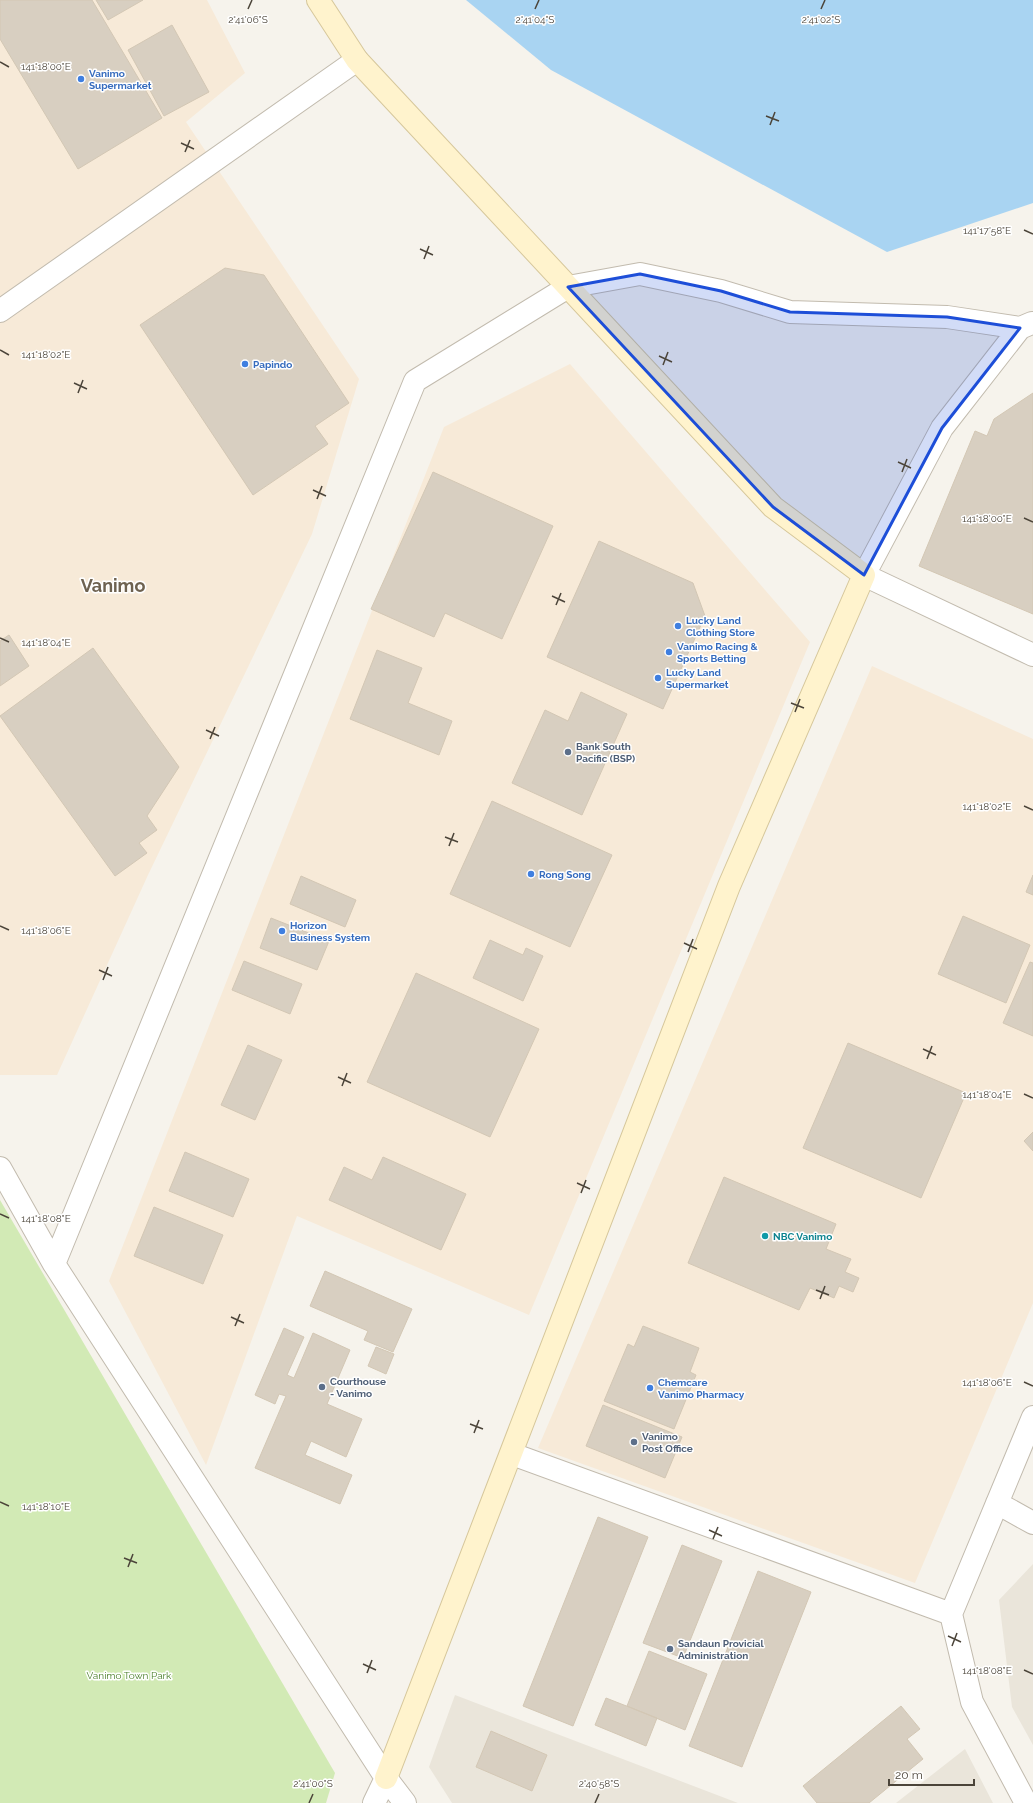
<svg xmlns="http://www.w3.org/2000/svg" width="1033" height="1803" font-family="Raleway,sans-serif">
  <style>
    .residential { fill: #eae5da }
    .commercial { fill: #f7ead8 }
    .green { fill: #d2eab5 }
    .water { fill: #a9d4f2 }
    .building { fill: #d8cfc1; stroke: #d3c7b4 }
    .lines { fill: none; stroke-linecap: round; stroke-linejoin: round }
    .street-casing { stroke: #c2bbae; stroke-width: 24 }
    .secondary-casing { stroke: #d6c79b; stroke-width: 24 }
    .street { stroke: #fff; stroke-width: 22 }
    .secondary { stroke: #fff3cd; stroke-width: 22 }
    .marked { fill: #1d4ed8; fill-opacity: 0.2; stroke: #1d4ed8; stroke-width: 3; stroke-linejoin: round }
    .ticks { fill: none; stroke: #4b4439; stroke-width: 1.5 }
    .shop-dot { fill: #3f7fe0; stroke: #fff; stroke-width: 1.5 }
    .service-dot { fill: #5c6f8a; stroke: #fff; stroke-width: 1.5 }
    .culture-dot { fill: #0f9aa8; stroke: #fff; stroke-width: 1.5 }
    .labels { text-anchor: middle; stroke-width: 3; stroke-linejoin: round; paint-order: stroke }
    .shop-label { font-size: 10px; font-weight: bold; fill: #366cbe; stroke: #fff; text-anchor: start }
    .service-label { font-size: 10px; font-weight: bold; fill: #4e5e75; stroke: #fff; text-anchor: start }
    .culture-label { font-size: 10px; font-weight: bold; fill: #0d838f; stroke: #fff; text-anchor: start }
    .park-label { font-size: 10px; fill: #4a7f2a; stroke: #fff }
    .town-label { font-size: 18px; font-weight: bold; fill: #6e6250; stroke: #fff }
    .ticks-label { font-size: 10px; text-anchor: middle; fill: #4b4439; stroke: #fff; stroke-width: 3; stroke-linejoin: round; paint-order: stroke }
  </style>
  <rect width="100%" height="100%" fill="#f6f3ec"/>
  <path class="residential" d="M1033,1564V1745L1012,1707L999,1600Z
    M455,1695L738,1803H452L429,1767Z
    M965,1749L993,1803H896Z"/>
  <path class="commercial" d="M0,0H207L245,73L186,122L359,379L312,534L148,875L57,1075H0Z
    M570,364L810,642L529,1315L297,1216L206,1465L109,1281L444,427Z
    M872,666L1033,739V1303L915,1583L538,1448Z"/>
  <path class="green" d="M0,1200L335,1773L326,1803H0Z"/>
  <path class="water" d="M466,0H1033V203L887,252L551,70Z"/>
  <path class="building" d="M0,0H92L162,118L78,169L0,39Z
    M96,0H143L108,20Z
    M172,25L209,92L164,116L128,50Z
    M225,268L264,275L349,403L315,426L328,444L253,495L140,325Z
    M1033,393V614L919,566L975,431L987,436L994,419Z
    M433,472L553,526L502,639L445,613L434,637L371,609Z
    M599,541L693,583L705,616L663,709L547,657Z
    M9,635L29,666L0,686V641Z
    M93,648L179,767L147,816L157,830L139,843L147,853L115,876L0,716Z
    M377,650L422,668L408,703L452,721L439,755L350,719Z
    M581,692L627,714L582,815L512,783L545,710L568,721Z
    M492,801L612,855L570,947L450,894Z
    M1033,875V895L1026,892Z
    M301,876L356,900L345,927L290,904Z
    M963,916L1030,945L1006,1003L938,974Z
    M271,918L329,941L317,970L260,948Z
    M490,940L523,955L526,948L543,956L523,1001L473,978Z
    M244,961L302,984L290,1014L232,990Z
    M1030,962L1033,963V1036L1003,1023Z
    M416,973L539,1029L490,1137L367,1082Z
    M848,1043L966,1093L921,1198L803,1148Z
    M248,1045L282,1060L255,1120L221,1105Z
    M1033,1132V1151L1024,1141Z
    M185,1152L249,1179L233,1217L169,1191Z
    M383,1157L466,1194L441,1250L329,1200L344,1167L372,1180Z
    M724,1177L836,1224L826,1249L851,1259L845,1272L859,1278L853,1292L839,1286L834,1298L810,1288L799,1310L688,1263Z
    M154,1207L223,1235L203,1284L134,1256Z
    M325,1271L412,1309L393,1352L364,1340L368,1331L310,1306Z
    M643,1326L699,1348L690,1372L696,1375L674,1429L604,1401L628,1344L634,1347Z
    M284,1328L304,1337L287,1375L294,1378L313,1333L350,1350L327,1404L362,1419L346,1457L311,1441L305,1455L352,1475L340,1504L255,1468L286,1396L279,1394L275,1404L255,1395Z
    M376,1347L394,1354L386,1374L368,1366Z
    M603,1405L682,1437L665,1478L586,1446Z
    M598,1517L648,1537L573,1726L523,1706Z
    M682,1545L722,1561L683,1658L643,1643Z
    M758,1571L811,1592L742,1767L689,1746Z
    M649,1651L707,1674L685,1730L627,1706Z
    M606,1698L657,1718L646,1746L595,1725Z
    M901,1706L920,1729L907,1739L923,1759L869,1803H817L803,1786Z
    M491,1731L547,1755L532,1791L476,1767Z"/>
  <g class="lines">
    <g class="street-casing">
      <path id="street" d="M0,311L357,60
        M1032,323L1020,328L942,428L864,575L1033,655
        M0,1168L54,1264L386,1778L405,1803
        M54,1264L415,381L568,287L640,274L721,291L790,312L947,317L1020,328
        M512,1454L951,1614
        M997,1503L1033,1523
        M374,1803L386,1778
        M1026,1803L972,1702L951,1614L1033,1417"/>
    </g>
    <g class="secondary-casing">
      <path id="secondary" d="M318,0L357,60L773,507L864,575L729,886L386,1778"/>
    </g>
    <use href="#street" class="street"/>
    <use href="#secondary" class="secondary"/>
  </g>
  <path class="marked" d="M640,274L721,291L790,312L947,317L1020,328L942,428L864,575L773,507L568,287Z"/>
  <path class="ticks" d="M248,9L252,0M535,9L539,0M821,9L825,0M0,62L9,67M766,116L779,121M770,125L775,112M181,143L194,149M185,152L190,140M1024,230L1033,234M420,249L433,255M424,259L429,246M0,350L9,355M659,356L672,362M663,365L668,352M74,383L87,389M78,393L83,380M898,462L911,468M902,472L907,459M313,490L326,496M317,499L322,486M1024,518L1033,522M552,596L565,602M556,605L561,593M0,638L9,642M791,703L804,708M795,712L800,699M206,730L219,736M210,739L215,727M1024,806L1033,810M445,837L458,842M449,846L454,833M0,926L9,930M684,943L697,949M688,952L693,939M99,970L112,976M103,980L108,967M923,1049L936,1055M927,1059L932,1046M338,1077L351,1083M342,1086L347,1073M1024,1094L1033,1098M577,1183L590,1189M581,1193L586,1180M0,1214L9,1218M816,1290L829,1295M820,1299L825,1286M231,1317L244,1323M235,1326L240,1314M1024,1382L1033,1386M470,1424L483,1429M474,1433L479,1420M0,1502L9,1506M709,1530L722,1536M713,1539L718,1527M124,1558L137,1563M128,1567L133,1554M948,1636L961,1642M952,1646L957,1633M363,1664L376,1670M1024,1670L1033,1674M367,1673L372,1660M309,1803L313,1794M595,1803L599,1794"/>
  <g class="shop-dot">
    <circle cx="81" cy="79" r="4"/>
    <circle cx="245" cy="364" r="4"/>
    <circle cx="678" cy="626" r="4"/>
    <circle cx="669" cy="652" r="4"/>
    <circle cx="658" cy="678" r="4"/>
    <circle cx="531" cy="874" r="4"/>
    <circle cx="282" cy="931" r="4"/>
    <circle cx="650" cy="1388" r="4"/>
  </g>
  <g class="service-dot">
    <circle cx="568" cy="752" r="4"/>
    <circle cx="322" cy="1387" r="4"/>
    <circle cx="634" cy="1442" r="4"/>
    <circle cx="670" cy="1649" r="4"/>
  </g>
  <circle class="culture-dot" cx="765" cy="1236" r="4"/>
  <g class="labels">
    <g class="shop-label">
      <text x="89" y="77">Vanimo<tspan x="89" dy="12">Supermarket</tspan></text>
      <text x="253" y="368">Papindo</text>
      <text x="686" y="624">Lucky Land<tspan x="686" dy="12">Clothing Store</tspan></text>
      <text x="677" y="650">Vanimo Racing &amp;<tspan x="677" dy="12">Sports Betting</tspan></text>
      <text x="666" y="676">Lucky Land<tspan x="666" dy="12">Supermarket</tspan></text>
      <text x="539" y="878">Rong Song</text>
      <text x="290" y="929">Horizon<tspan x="290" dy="12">Business System</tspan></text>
      <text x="658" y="1386">Chemcare<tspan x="658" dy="12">Vanimo Pharmacy</tspan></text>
    </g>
    <g class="service-label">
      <text x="576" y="750">Bank South<tspan x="576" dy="12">Pacific (BSP)</tspan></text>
      <text x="330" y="1385">Courthouse<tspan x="330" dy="12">- Vanimo</tspan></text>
      <text x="642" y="1440">Vanimo<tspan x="642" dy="12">Post Office</tspan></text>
      <text x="678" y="1647">Sandaun Provicial<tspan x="678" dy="12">Administration</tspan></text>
    </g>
    <g class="culture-label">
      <text x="773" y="1240">NBC Vanimo</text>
    </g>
    <g class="park-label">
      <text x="129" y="1679">Vanimo Town Park</text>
    </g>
    <g class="town-label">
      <text x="113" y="592">Vanimo</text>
    </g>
  </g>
  <g class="ticks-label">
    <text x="248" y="23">2°41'06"S</text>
    <text x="535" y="23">2°41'04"S</text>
    <text x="821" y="23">2°41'02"S</text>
    <text x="46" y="70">141°18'00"E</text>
    <text x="987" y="234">141°17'58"E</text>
    <text x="46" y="358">141°18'02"E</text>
    <text x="987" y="522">141°18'00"E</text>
    <text x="46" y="646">141°18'04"E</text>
    <text x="987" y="810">141°18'02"E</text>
    <text x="46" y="934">141°18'06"E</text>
    <text x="987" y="1098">141°18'04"E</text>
    <text x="46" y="1222">141°18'08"E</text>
    <text x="987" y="1386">141°18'06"E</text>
    <text x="46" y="1510">141°18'10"E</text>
    <text x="987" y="1674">141°18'08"E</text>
    <text x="313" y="1787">2°41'00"S</text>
    <text x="599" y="1787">2°40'58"S</text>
  </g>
  <path d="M889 1779v6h85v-6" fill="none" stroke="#4b4439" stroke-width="2"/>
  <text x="895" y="1779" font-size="12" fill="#4b4439" stroke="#ffffff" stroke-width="3" paint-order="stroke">20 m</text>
</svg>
